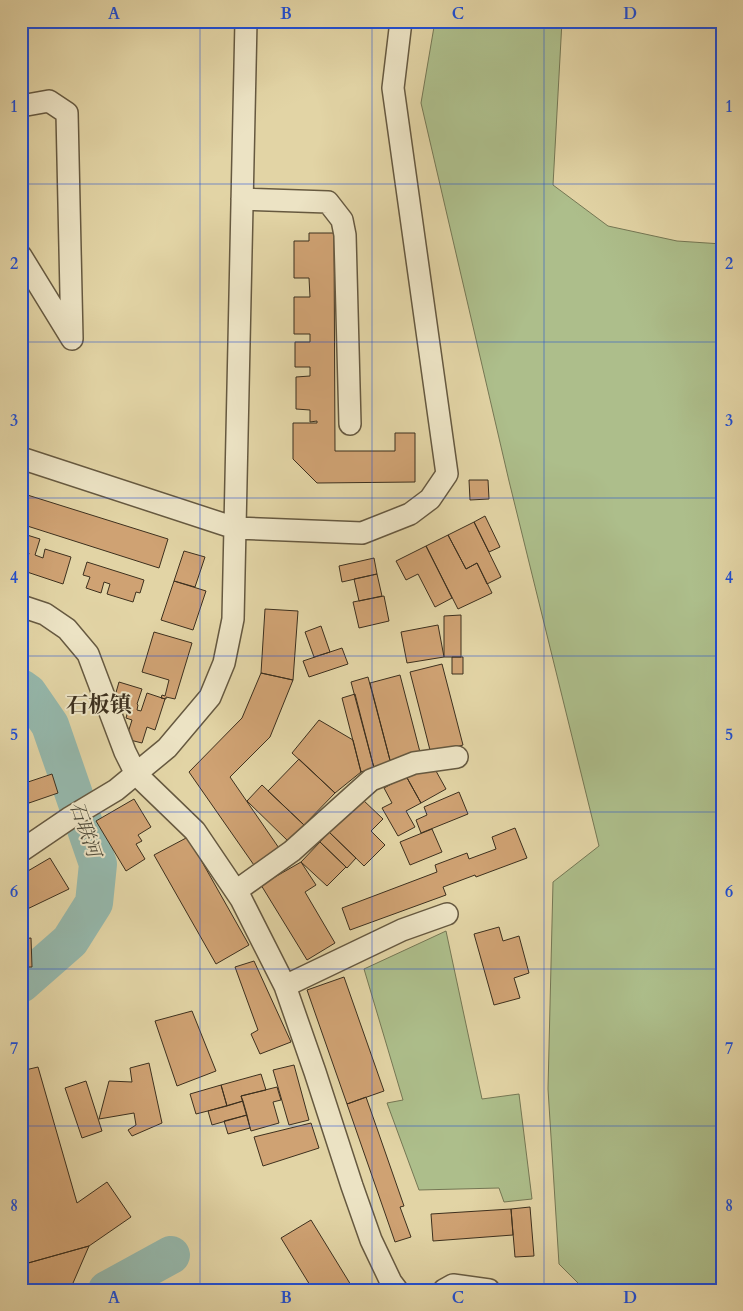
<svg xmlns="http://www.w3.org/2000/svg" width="743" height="1311" font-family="Cardo,'Noto Serif SC',serif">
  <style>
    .green { fill: #adbe8b; stroke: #757754 }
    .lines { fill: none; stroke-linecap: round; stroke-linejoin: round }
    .river { stroke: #95b8ac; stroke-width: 38 }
    .building { fill: #cfa273; stroke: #3d301e }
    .minor-casing { stroke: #665940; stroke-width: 24 }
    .minor { stroke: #ece3c4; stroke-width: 21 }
    .grid { fill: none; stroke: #1d4ed8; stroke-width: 1; stroke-opacity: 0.55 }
    .labels { text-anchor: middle; stroke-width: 4; stroke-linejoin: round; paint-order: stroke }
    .water-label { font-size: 19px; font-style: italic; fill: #4f4b3a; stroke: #ece3c4 }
    .district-label { font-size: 22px; font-weight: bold; fill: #3d301e; stroke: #ece3c4 }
    .neatline { fill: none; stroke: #1d4ed8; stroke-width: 2 }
    .grid-label { font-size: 16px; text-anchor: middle; font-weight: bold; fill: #1d4ed8 }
  </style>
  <rect width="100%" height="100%" fill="#e2d4a5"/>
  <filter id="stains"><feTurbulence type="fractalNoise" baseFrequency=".004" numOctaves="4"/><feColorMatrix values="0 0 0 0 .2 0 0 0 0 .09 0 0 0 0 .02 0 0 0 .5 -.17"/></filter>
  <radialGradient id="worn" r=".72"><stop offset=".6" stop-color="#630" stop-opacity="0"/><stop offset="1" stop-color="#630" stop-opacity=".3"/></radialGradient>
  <path class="green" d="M435,21H562L553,185L608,226L677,241L722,244V1290H585L559,1264L548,1089L553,882L599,846L509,481L421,103Z
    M446,931L482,1099L519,1094L532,1199L504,1202L499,1188L419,1190L387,1103L403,1100L364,969Z"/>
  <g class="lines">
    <path class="river" d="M21,688L28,693L50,725L98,864L94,903L70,941L21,984
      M107,1290L171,1255"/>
  </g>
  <path class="building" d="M309,233H334L335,451H395V433H415V482L317,483L293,459V423H317V421L310,422V410L296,409V377L310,376V367H295V342H310V334H294V297H310L309,278H294V241H309Z
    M469,480H488L489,499L470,500Z
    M21,493L168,539L159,568L21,524Z
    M485,516L500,547L489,552L474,522Z
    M474,522L501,577L487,584L477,563L466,569L448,535Z
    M27,535L40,539L35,555L43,558L45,549L71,557L63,584L24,571L29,553L21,551Z
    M448,535L466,569L477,563L492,593L458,609L426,546Z
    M426,546L452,598L435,607L418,574L406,580L396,561Z
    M184,551L205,557L195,587L174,581Z
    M374,558L377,574L342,582L339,566Z
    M87,562L144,580L140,593L136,592L133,602L107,594L110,584L104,582L101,593L86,588L90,577L83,575Z
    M377,574L382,596L359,601L354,579Z
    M174,581L206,591L193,630L161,620Z
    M384,596L389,621L359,628L353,602Z
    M265,609L298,611L293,680L261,673Z
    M461,615V657H444V616Z
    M438,625L444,657L407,663L401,632Z
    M321,626L330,652L314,657L305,632Z
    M154,632L192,643L175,699L166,697V699L161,698L162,695L165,696L169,680L142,672Z
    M342,648L348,664L309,677L303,661Z
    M452,657H463V674H452Z
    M442,664L463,745L431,754L410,672Z
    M261,673L293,680L270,737L230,777L281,851L256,868L189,772L242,718Z
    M400,675L421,756L391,764L370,683Z
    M368,677L391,764L374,768L351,682Z
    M119,682L142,689L137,704L138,705L137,710L141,711L147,693L165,699L155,730L147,727L142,743L126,739L132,720L126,718L129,707L113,703Z
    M355,694L374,768L361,772L342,698Z
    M319,720L353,740L361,772L335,793L292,753Z
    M299,759L335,793L304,825L268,791Z
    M431,762L446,789L421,803L406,776Z
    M52,774L58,793L29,803L22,784Z
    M406,776L421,803L406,811L415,827L398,836L382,808L392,803L384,788Z
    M262,785L304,825L288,841L247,801Z
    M459,792L468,814L421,833L416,820L427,815L424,807Z
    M134,799L151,827L138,835L142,841L136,844L145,859L126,871L96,821Z
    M362,799L383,819L371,831L385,845L364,866L329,832Z
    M515,828L527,858L476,877L475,875L443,887L446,895L350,930L342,908L437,872L435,865L467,853L469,859L496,849L492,837Z
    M432,829L442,852L410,865L400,842Z
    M329,832L356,858L347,868L320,842Z
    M188,837L249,945L216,964L154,855Z
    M320,842L346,867L327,886L301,862Z
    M50,858L69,889L21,912V875Z
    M301,862L316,885L305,892L335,943L307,960L261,885Z
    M499,927L503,941L519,936L529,973L514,978L520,998L494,1005L474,934Z
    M31,938L32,967H21V939Z
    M254,961L291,1042L260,1054L251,1034L258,1030L235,967Z
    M344,977L384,1091L347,1104L307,990Z
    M192,1011L216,1071L177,1086L155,1021Z
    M149,1063L162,1123L132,1136L128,1130L136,1125L134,1113L99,1119L109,1081L132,1082L130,1068Z
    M294,1065L309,1120L289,1125L273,1070Z
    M38,1067L77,1203L107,1182L131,1217L89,1246L21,1265V1071Z
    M261,1074L266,1090L241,1096L243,1101L227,1106L221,1085Z
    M86,1081L102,1131L82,1138L65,1088Z
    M221,1085L227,1106L196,1114L190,1094Z
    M277,1087L281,1100L273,1102L279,1123L251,1131L241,1096Z
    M366,1097L404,1206L400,1207L411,1237L395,1242L347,1104Z
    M243,1101L247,1115L212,1125L208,1111Z
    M247,1115L250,1128L228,1134L224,1121Z
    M311,1123L319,1148L263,1166L254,1137Z
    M530,1207L534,1256L515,1257L511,1209Z
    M511,1209L513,1235L433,1241L431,1214Z
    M311,1220L354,1290H313L281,1238Z
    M89,1246L70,1290H21V1265Z"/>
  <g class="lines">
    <g class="minor-casing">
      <path id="minor" d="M21,106L49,101L67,113L72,339L21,256
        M242,199L328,202L342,220L345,235L350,424
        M21,458L235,528L362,533L410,514L430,499L447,474L393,88L401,21
        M21,606L45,614L67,629L88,654L125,752L136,774L195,831L241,899L285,986L315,1072L352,1186L371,1240L391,1282L397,1290
        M21,851L71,817L116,790L167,748L210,697L224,663L233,619L246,21
        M236,891L292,851L371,780L414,763L457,757
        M285,986L402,930L447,914
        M444,1290L453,1285L489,1290"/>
    </g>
    <use href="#minor" class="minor"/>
  </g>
  <path class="grid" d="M200,21V1290M372,21V1290M544,21V1290M21,184H722M21,342H722M21,498H722M21,656H722M21,812H722M21,969H722M21,1126H722"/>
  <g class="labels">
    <g class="water-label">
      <text transform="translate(86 829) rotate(71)" y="7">石联河</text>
    </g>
    <g class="district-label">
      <text x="99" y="712">石板镇</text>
    </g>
  </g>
  <rect width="743" height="1311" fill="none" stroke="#e2d4a5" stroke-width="55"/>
  <rect x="28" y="28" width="688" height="1256" class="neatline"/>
  <g class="grid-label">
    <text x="114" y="19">A</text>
    <text x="286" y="19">B</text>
    <text x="458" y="19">C</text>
    <text x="630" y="19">D</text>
    <text x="14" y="112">1</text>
    <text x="729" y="112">1</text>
    <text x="14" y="269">2</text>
    <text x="729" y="269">2</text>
    <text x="14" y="426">3</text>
    <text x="729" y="426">3</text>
    <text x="14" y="583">4</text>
    <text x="729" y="583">4</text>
    <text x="14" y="740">5</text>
    <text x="729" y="740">5</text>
    <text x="14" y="897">6</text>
    <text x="729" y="897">6</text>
    <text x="14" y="1054">7</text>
    <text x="729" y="1054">7</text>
    <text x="14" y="1211">8</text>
    <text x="729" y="1211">8</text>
    <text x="114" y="1303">A</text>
    <text x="286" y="1303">B</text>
    <text x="458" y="1303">C</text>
    <text x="630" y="1303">D</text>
  </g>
  <rect width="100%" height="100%" filter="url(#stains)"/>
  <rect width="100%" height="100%" fill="url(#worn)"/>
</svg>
